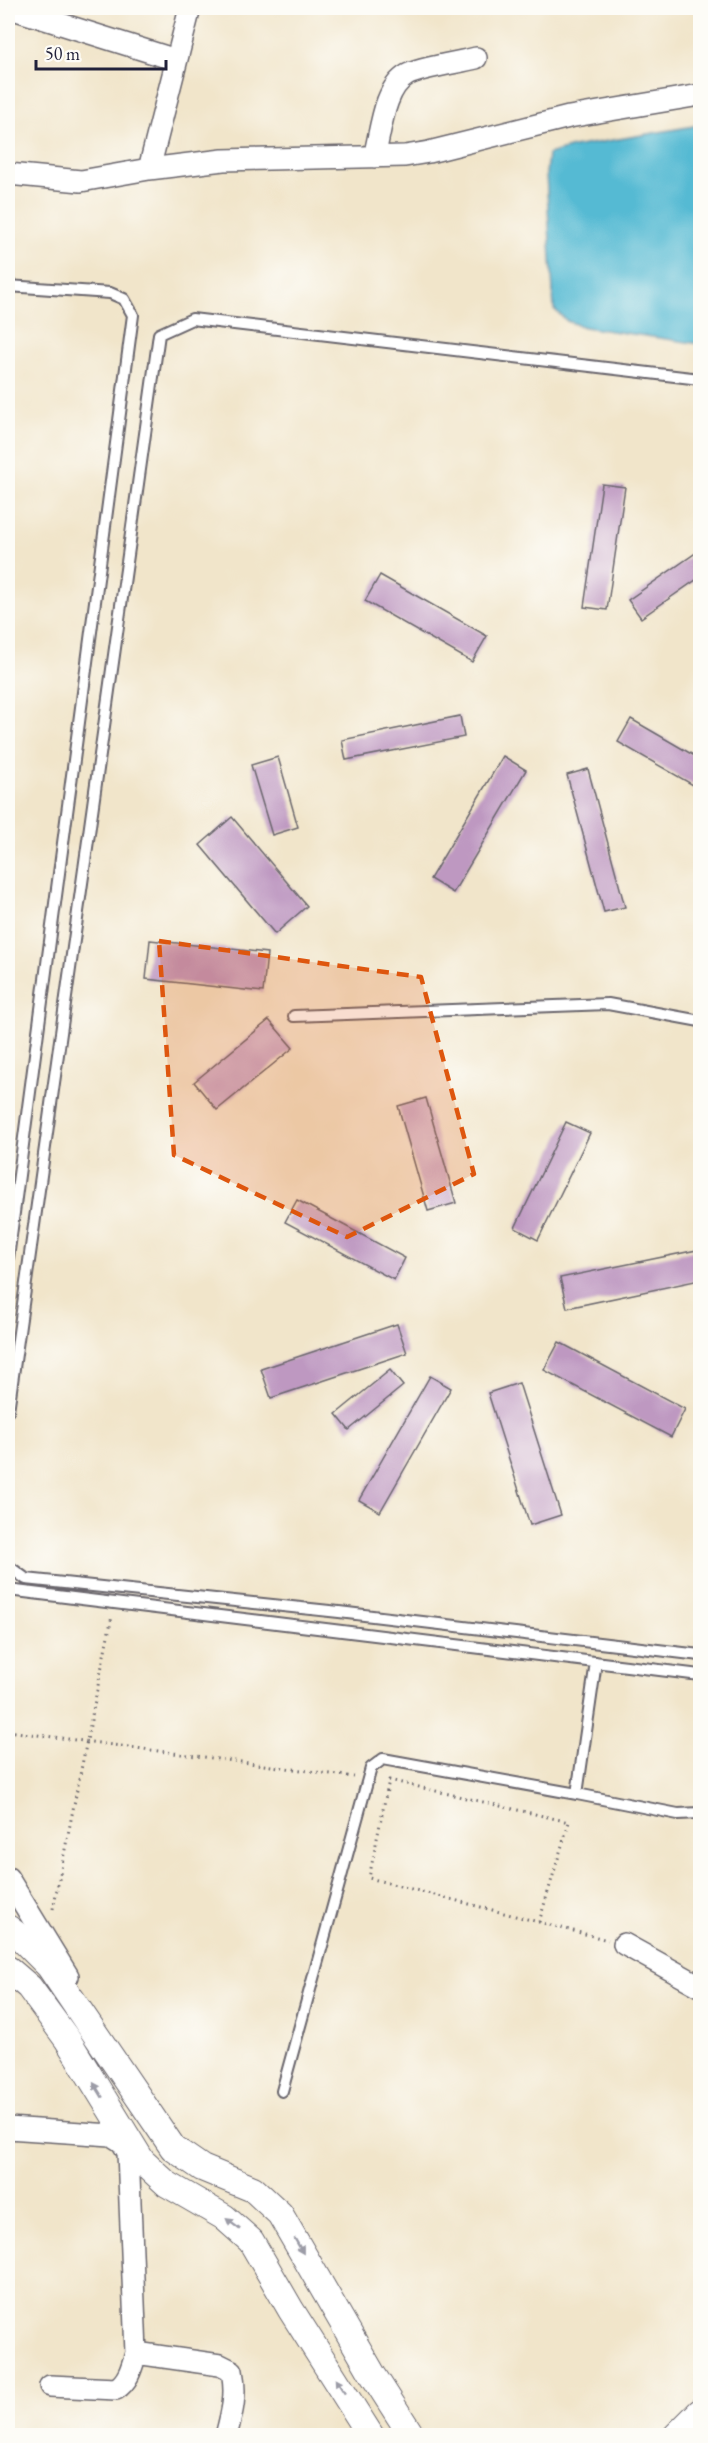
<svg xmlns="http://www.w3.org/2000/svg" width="708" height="2443" font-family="'EB Garamond',serif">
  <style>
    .water { fill: #55bad3; stroke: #3c6e87; stroke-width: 1.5 }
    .building { fill: #be98c1 }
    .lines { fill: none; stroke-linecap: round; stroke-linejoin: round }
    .service-casing { stroke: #6a666d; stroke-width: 14 }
    .minor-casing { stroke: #6a666d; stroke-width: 24 }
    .tertiary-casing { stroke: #6a666d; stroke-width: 28 }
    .path { stroke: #6a666d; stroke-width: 3; stroke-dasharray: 1.5 4.5; stroke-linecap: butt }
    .service { stroke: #fff; stroke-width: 10 }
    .minor { stroke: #fff; stroke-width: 21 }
    .tertiary { stroke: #fff; stroke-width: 26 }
    .oneway { fill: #9c9ca7 }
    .marked { fill: #de560e; fill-opacity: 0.2; stroke: #de560e; stroke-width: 4.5; stroke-dasharray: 12 8; stroke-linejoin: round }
  </style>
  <rect width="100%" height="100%" fill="#fdfcf7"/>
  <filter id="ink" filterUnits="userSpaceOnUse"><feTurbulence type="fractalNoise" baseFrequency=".0167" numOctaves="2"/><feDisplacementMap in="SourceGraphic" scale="12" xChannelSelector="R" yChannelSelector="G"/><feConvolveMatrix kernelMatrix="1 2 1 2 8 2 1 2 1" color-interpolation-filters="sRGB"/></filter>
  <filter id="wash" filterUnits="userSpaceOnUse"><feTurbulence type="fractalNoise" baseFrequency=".008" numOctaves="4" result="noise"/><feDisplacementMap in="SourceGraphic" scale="24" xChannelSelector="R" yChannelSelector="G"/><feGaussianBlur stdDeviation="1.35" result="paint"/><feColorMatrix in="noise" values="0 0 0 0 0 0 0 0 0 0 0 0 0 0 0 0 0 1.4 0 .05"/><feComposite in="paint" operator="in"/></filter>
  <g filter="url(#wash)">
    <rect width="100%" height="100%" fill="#f1e5ca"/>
    <path class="water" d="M700,125V344L584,327L567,321L554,309L546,174L548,154L573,147Z"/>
    <g id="blocks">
      <path class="building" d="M602,484L625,487L607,610L584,607Z
        M700,550V577L641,618L628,600Z
        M380,575L487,636L472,662L365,601Z
        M460,716L464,737L346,760L342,740Z
        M631,719L700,759V789L618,742Z
        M503,756L526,770L453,893L430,879Z
        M278,757L298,827L272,835L251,765Z
        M588,769L625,907L604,912L567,775Z
        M232,817L307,906L275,934L200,845Z
        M150,940L267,953L263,992L146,979Z
        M269,1020L293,1048L217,1110L194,1082Z
        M426,1098L456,1203L428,1211L398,1106Z
        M566,1122L590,1133L538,1240L515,1228Z
        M297,1200L405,1258L394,1280L285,1222Z
        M697,1250L700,1280L567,1308L560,1278Z
        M397,1324L407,1353L271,1398L261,1369Z
        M559,1342L685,1409L671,1437L544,1370Z
        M390,1370L403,1386L349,1430L336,1414Z
        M430,1376L451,1388L380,1512L359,1500Z
        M519,1383L561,1515L530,1525L488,1393Z"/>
    </g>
  </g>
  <g filter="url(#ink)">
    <use href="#blocks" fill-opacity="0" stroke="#6a666d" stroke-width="1.5"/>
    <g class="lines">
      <g class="service-casing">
        <path id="service" d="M8,286L110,293L124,299L133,315L8,1258
          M294,1016L608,1004L700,1021
          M8,1411L159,334L192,319L700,379
          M8,1566L26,1579L339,1612L700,1655
          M8,1590L700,1675
          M577,1794L678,1814L700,1813
          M282,2091L371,1768L383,1759L577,1794L596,1662"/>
      </g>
      <g class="minor-casing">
        <path id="minor" d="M10,8L176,60
          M374,157C381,132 383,89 407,75C419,68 461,62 476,58
          M149,169L190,8
          M8,174L81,181L149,169L223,160L405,156L429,152L569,117L700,95
          M8,1878L68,1976
          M624,1944L700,1986
          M8,2128L111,2135L122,2142L128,2152L136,2353C132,2366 129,2381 116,2389L50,2386
          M136,2353L220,2365L232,2371C237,2395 232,2413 226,2436"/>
      </g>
      <g class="tertiary-casing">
        <path id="tertiary" d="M8,1928L21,1938L49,1966L173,2148L202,2168L253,2189L280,2214L373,2375L412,2436
          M8,1969L29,1987L67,2039L142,2161L167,2184L224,2217L251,2241L291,2310L371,2436
          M676,2436L700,2412"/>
      </g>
      <path class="path" d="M8,1629L12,1609
        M8,1731L354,1777
        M53,1909L112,1616
        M539,1922L569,1822L389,1780L369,1878L608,1940"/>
      <use href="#service" class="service"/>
      <use href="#minor" class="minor"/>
      <use href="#tertiary" class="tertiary"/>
    </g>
    <defs><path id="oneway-solid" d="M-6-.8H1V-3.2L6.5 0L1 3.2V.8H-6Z" transform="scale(1.5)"/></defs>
    <g class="oneway">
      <use href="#oneway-solid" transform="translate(98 2090) rotate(-122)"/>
      <use href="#oneway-solid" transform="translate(233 2224) rotate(-142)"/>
      <use href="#oneway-solid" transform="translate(299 2246) rotate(60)"/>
      <use href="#oneway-solid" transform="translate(340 2386) rotate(-123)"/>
    </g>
  </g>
  <path class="marked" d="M159,941L421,977L474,1174L347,1237L174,1155Z"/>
  <rect width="708" height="2443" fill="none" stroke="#fdfcf7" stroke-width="30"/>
  <path d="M36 60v9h130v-9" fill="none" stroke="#22223b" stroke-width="3"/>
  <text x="45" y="60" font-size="18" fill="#22223b" stroke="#fdfcf7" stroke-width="4.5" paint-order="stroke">50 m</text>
</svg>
